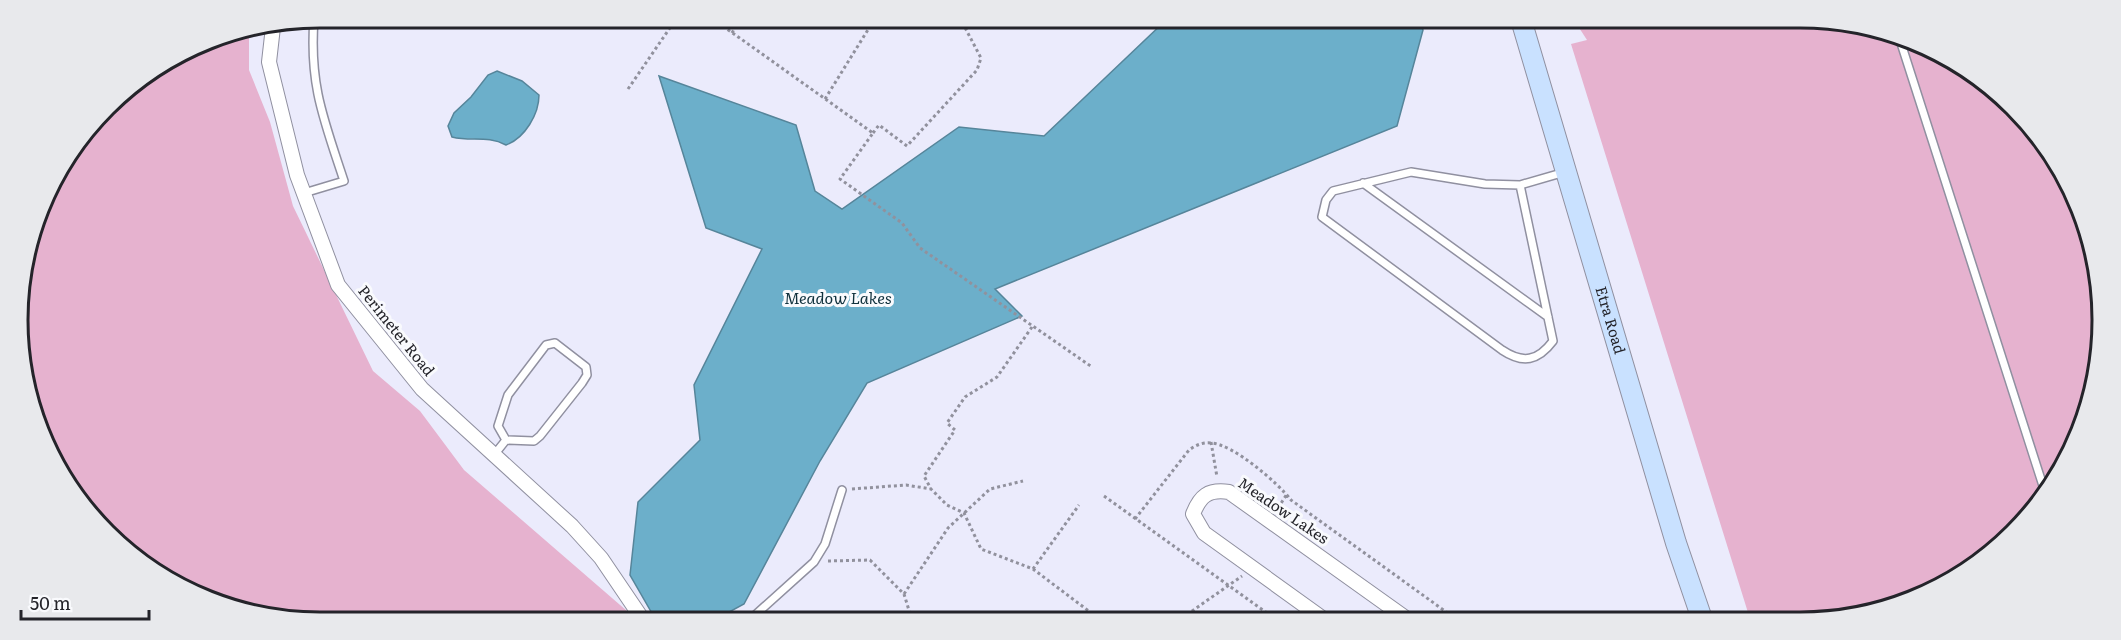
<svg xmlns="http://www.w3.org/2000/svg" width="2121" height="640" font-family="Literata,serif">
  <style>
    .green { fill: #e6b2cf }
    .water { fill: #6cafca; stroke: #56859a; stroke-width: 1.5 }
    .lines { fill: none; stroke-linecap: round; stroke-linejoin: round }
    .service-casing { stroke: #9090a0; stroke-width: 10 }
    .minor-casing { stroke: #9090a0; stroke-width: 16 }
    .secondary-casing { stroke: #9090a0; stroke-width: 22 }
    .path { stroke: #91919d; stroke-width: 3; stroke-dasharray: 3 3; stroke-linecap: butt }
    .service { stroke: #fff; stroke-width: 7 }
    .minor { stroke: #fff; stroke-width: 14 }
    .secondary { stroke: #c9e1ff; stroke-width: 20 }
    .labels { text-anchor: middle; stroke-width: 6; stroke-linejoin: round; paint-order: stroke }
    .street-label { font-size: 15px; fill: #24242a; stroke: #f9fafd }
    .water-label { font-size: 16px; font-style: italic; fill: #10313d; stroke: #f9fafd }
    .rim { fill: none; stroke: #24242a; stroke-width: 3 }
  </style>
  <rect width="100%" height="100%" fill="#ebebfc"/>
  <path class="green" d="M1576,23L1860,24L1969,69L2052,153L2097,261V379L2063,471L2000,547L1917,599L1840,619H1750L1571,44L1587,40Z
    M249,32V70L270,122L293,206L373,371L420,411L464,470L627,611L628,617L261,616L153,571L69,488L28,398L21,281L49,186L121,93L205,41Z"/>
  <path class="water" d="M1165,21L1420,22L1423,30L1397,126L995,289L1022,316L867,383L820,461L744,604L720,617L653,615L630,575L638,502L700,440L694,385L762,249L706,228L659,76L796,125L815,191L842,209L959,127L1044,136Z
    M497,71L522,81L539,95C539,114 525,138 506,145C487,135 471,142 452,137L448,126L454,113L471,97L488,75Z"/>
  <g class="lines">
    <g class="service-casing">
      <path id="service" d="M1900,40L2045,492
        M1363,183L1548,317
        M1520,185L1553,341C1538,361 1523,364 1502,350L1322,217L1326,200L1333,191L1411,172L1485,184L1520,185L1565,172
        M304,193L344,181C324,120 309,85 314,19
        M494,455L506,440L498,426L508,395L546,345L555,343L586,367L587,375L582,383L540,436L534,441L506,440
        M753,617L814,562L825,544L842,490"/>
    </g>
    <g class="minor-casing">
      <path id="minor" d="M273,27L269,62L297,175L338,285L422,389L572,526L601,558L641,617
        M1322,618L1204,533L1193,514C1200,496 1208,489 1229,492L1407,619"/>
    </g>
    <g class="secondary-casing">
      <g id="secondary">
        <path id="s1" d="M1522,23L1676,543L1702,619"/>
      </g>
    </g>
    <path class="path" d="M713,19L873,133L840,179L902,223L920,248L1092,367
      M942,27L947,20
      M732,33L739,20
      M628,89L676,19
      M825,99L874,20
      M873,133L879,125L907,146L977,70L981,58L961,20
      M1032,327L997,377L965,397L947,423L955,430L924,476L931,489L947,505L964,513L981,549L1033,569L1098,618
      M1211,442L1217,477
      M852,489L906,485L931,489
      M1104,496L1274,618
      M1278,508L1287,494
      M1135,519L1189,450C1196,445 1203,442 1211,443C1233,444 1278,483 1291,500L1456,619
      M828,561L870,560L904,594L911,617
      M1033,569L1079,505
      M904,594L948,528L990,489L1023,481
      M1182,618L1242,576"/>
    <use href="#service" class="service"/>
    <use href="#minor" class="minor"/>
    <use href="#secondary" class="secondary"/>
  </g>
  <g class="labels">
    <g class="street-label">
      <text dy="5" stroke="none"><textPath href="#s1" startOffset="310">Etra Road</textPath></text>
      <text transform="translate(396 331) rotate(51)" y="5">Perimeter Road</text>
      <text transform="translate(1283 511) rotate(34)" y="5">Meadow Lakes</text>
    </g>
    <g class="water-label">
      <text x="838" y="304">Meadow Lakes</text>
    </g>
  </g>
  <path d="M0 0H2121V640H0ZM320 28H1800A292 292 0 0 1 2092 320V320A292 292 0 0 1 1800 612H320A292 292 0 0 1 28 320V320A292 292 0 0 1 320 28Z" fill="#e8e9ec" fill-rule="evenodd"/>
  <path class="rim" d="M320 28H1800A292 292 0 0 1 2092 320V320A292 292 0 0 1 1800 612H320A292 292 0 0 1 28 320V320A292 292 0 0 1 320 28Z"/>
  <path d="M21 610v9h128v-9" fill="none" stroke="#24242a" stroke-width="3"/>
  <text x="30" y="610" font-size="18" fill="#24242a" stroke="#f9fafd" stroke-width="4.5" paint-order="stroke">50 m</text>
</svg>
